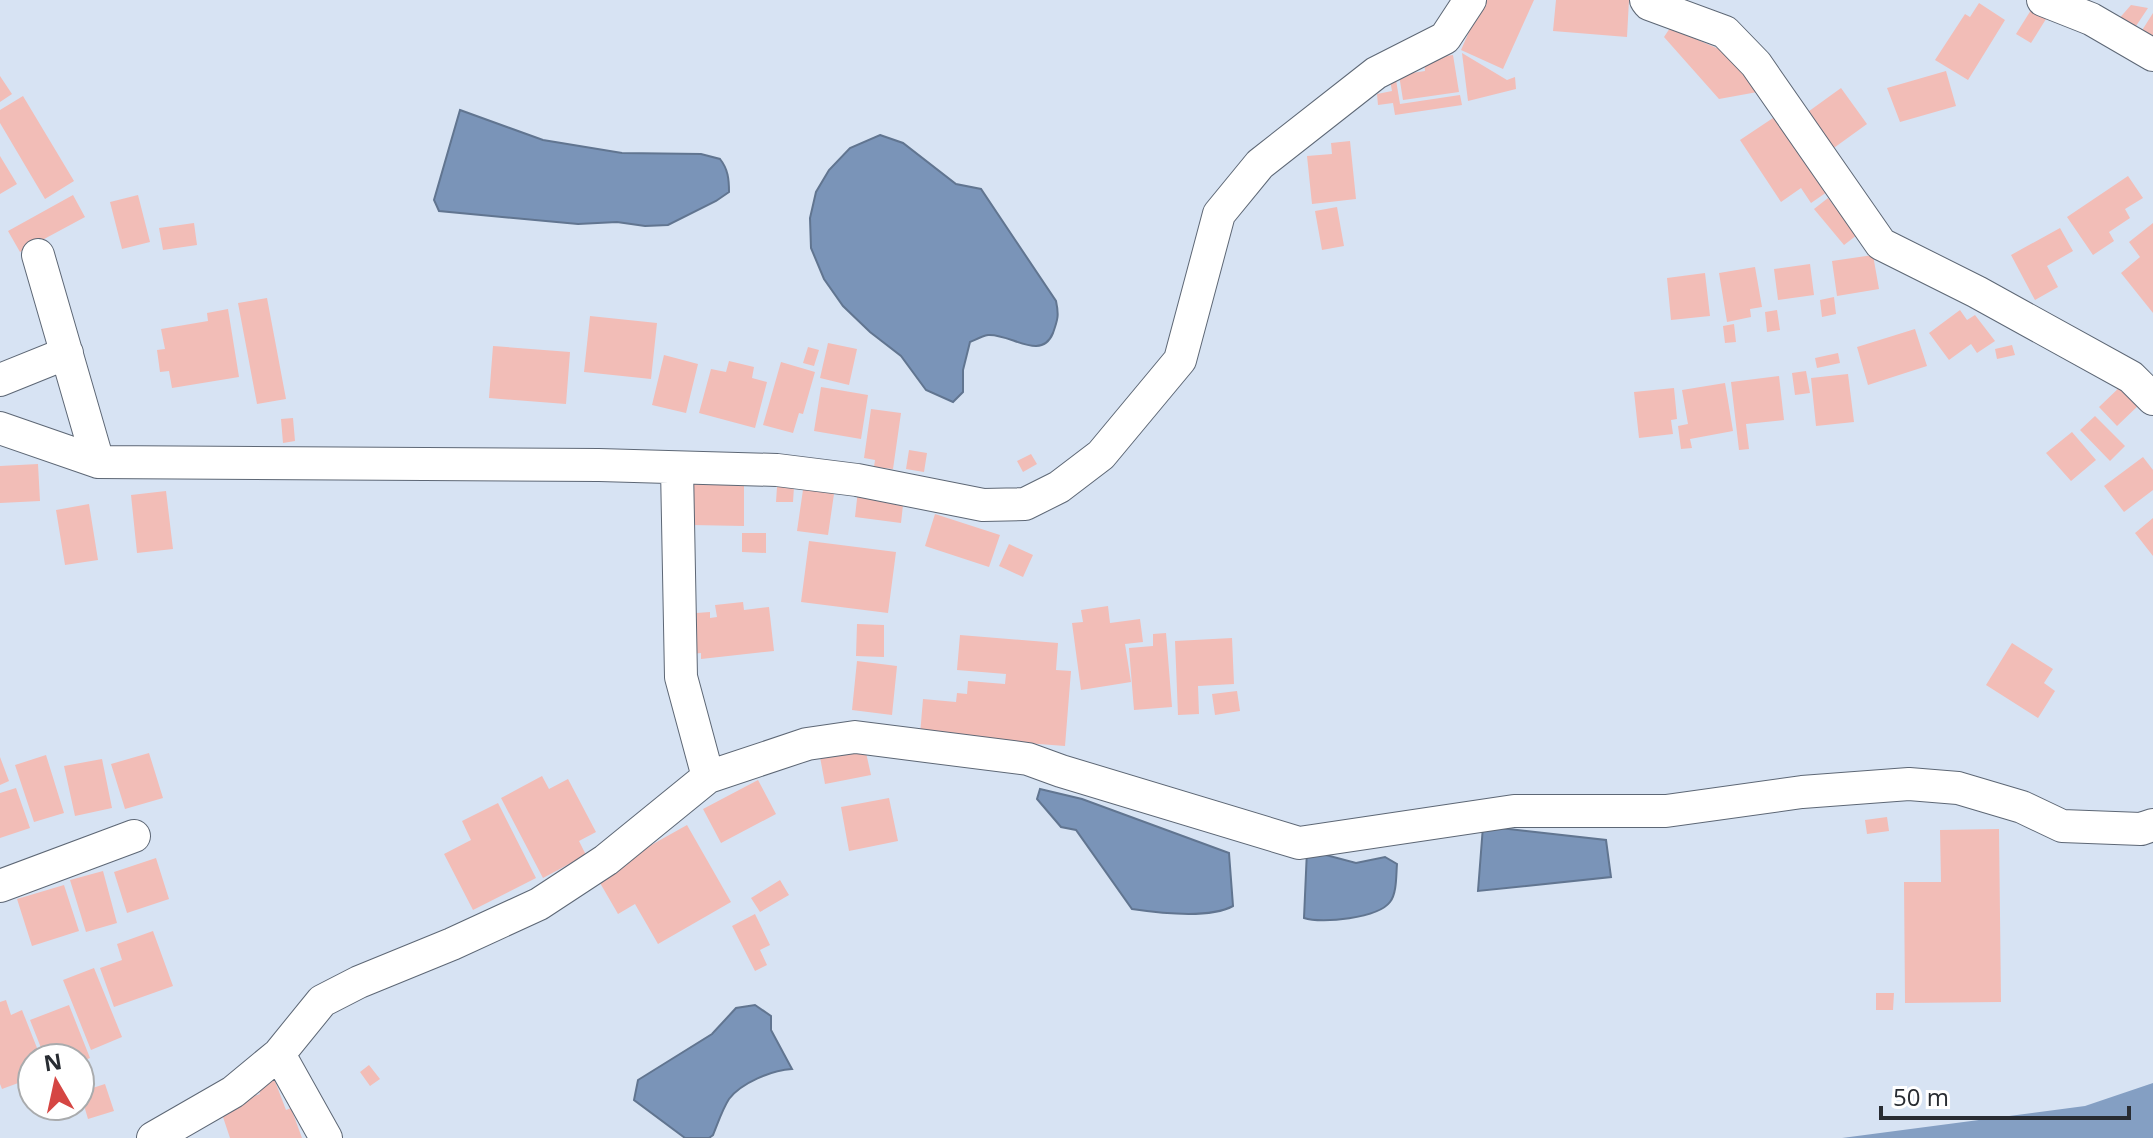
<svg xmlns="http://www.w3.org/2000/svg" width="2153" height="1138" font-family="'Open Sans',sans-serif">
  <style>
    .forest { fill: #849fc3 }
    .water { fill: #7a94b8; stroke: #617590; stroke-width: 2 }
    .building { fill: #f2bdb7 }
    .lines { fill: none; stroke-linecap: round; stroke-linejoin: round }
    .street-casing { stroke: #5d6775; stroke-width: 34 }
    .street { stroke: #fff; stroke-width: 32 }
  </style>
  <rect width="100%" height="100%" fill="#d7e3f3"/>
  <path class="forest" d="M2153,1083V1138H1842L2085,1106Z"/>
  <path class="water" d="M460,110L543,140L622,153L701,154L720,159C728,169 729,179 729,192L716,201L668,225L645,226L617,222L578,224L439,211L434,200Z
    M880,135L903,143L956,184L981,189L1056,301C1059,315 1058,319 1053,333C1041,362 1010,333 988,335C982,336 975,340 970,342L963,370V392L953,402L926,390L901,356L870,332L843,306L824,279L811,248L810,218L816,192L829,170L850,148Z
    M1040,789L1082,799L1229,853L1233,906C1209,919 1159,913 1132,909L1076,830L1061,827L1037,799Z
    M1483,826L1606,840L1611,877L1478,891Z
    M1307,850L1356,863L1385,857L1397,864C1396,875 1397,893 1390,902C1378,918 1322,924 1304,918Z
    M755,1005L771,1016V1030L792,1069C772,1070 741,1083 729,1099C722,1110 718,1123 713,1135L709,1138H685L634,1100L638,1080L712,1034L736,1008Z"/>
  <path class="building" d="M1483,0H1534L1503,69L1461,50Z
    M1556,0H1629L1627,37L1553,31Z
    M1979,3L2005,20L1968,80L1935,60L1965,14L1970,17Z
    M2131,5L2148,8L2134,29L2117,21Z
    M2031,10L2046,19L2031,43L2016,34Z
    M2153,13V40L2141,32Z
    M1670,28L1740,58L1763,91L1719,99L1664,37Z
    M1462,53L1507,80L1515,77L1516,89L1468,101Z
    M1453,55L1459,92L1403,100L1399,75L1425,71L1424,59Z
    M1946,71L1956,106L1900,122L1887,88Z
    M1395,74L1400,104L1460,95L1462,105L1395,115L1393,103L1378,105L1377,94L1392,91L1389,75Z
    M0,76L12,94L0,102Z
    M1841,88L1867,124L1831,150L1805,114Z
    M23,96L74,181L45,199L0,123V110Z
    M1776,116L1827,192L1811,203L1801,188L1781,202L1740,140Z
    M1350,141L1356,199L1312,204L1307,156L1332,154L1331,143Z
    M0,156L17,184L0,194Z
    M2128,176L2143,198L2125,209L2130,218L2109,232L2114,241L2093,255L2067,217Z
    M73,195L85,217L20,252L8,231Z
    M138,195L150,242L122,249L110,202Z
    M1828,198L1857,235L1844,245L1814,209Z
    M1337,207L1344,246L1322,250L1315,211Z
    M194,223L197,245L163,250L159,228Z
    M2153,223V313L2121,273L2140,257L2129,242Z
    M2060,228L2073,251L2047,266L2058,287L2035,300L2011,255Z
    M1873,255L1879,289L1837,296L1832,261Z
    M1810,264L1814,295L1778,300L1774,269Z
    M1755,267L1762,307L1750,309L1751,317L1727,322L1719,273Z
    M1705,273L1710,316L1671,320L1667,278Z
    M1834,297L1836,314L1822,317L1820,300Z
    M267,298L286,399L257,404L238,303Z
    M228,309L239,377L172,388L169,371L160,372L157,350L165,349L161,329L208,321L207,313Z
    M1777,310L1780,330L1767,332L1765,312Z
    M1960,310L1967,320L1975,315L1995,341L1977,353L1971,344L1949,360L1929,333Z
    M590,316L657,323L651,379L584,372Z
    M1734,324L1736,342L1725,343L1723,326Z
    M1915,329L1927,366L1868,385L1857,347Z
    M828,343L857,349L849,385L820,378Z
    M2012,345L2015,355L1997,359L1995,349Z
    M493,346L570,352L566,404L489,398Z
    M808,347L819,350L814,366L803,363Z
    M1838,353L1840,363L1817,368L1815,358Z
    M664,355L698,364L686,413L652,405Z
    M729,361L754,367L752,378L767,382L755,428L699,413L711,369L726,372Z
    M781,362L815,372L803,414L799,413L793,433L763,425Z
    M1806,371L1810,393L1795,395L1792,373Z
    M1848,374L1854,422L1816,426L1811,378Z
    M1779,376L1784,420L1746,424L1749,449L1739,450L1731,382Z
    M1725,383L1733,431L1690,439L1692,448L1681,449L1678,426L1688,424L1682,390Z
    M2123,384L2141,403L2117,426L2099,407Z
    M821,387L868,395L861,439L814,431Z
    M1674,388L1677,419L1671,420L1673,434L1639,438L1634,392Z
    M871,409L901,413L893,469L874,467L875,460L864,458Z
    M2095,416L2125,446L2110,461L2080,430Z
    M293,418L295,441L283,443L281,419Z
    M2072,432L2096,460L2071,481L2046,453Z
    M909,450L927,453L924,472L906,469Z
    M1031,454L1037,464L1023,472L1017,461Z
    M2143,457L2153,470V490L2124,512L2104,486Z
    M38,464L40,501L0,503V466Z
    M692,478H744V526L691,525Z
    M804,483L835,487L828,535L797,531Z
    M777,487H794L793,502H776Z
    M858,490L904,496L901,523L855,517Z
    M166,491L173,549L137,553L131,495Z
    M89,504L98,560L65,565L56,510Z
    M935,514L1000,535L989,567L925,546Z
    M2153,518V556L2135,533Z
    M742,533H766V553L742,552Z
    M809,541L896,552L888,613L801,602Z
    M1009,544L1033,555L1023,577L999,566Z
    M743,602L744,610L769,607L774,651L701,659V653L692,654L688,620L697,619L696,613L710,612V618L717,617L715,605Z
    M1108,606L1110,623L1140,619L1143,642L1125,644L1131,682L1081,690L1072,623L1083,622L1081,610Z
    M857,624L884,625V657L856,656Z
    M1166,633L1172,707L1134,710L1129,648L1153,646V634Z
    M960,635L1058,643L1056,670L1071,671L1065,746L920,735L923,699L956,702L957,693L967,694L968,681L1005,684L1006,674L957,670Z
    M1232,638L1234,684L1198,686L1199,714L1178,715L1175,641Z
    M2012,643L2053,669L2044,683L2055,691L2038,718L1986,685Z
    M857,661L897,666L892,715L852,710Z
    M1237,691L1240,711L1215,715L1212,694Z
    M865,748L871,775L825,784L820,757Z
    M149,753L163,798L125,809L111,764Z
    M46,755L64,813L34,822L15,765Z
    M0,757L9,781L0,785Z
    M102,759L112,808L75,816L64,766Z
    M542,776L549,789L568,779L596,832L579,841L586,855L543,878L501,798Z
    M758,780L776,814L721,843L703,809Z
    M16,788L30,828L0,838V793Z
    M889,798L898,841L849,851L841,807Z
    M498,803L536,878L473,910L444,854L471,840L462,821Z
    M1887,817L1889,831L1867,834L1865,820Z
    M687,825L731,902L658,944L635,904L618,914L596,876Z
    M1999,829L2001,1002L1905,1003L1904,882H1941L1940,830Z
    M156,858L169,899L127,913L114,872Z
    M103,871L117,923L86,932L70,880Z
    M780,880L789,895L760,912L751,898Z
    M64,885L79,931L32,946L17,899Z
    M755,914L770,945L760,950L767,965L755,971L732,926Z
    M153,931L173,986L114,1007L100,968L122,960L117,944Z
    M94,968L122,1037L91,1050L63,980Z
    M1876,993H1894L1893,1010H1876Z
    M6,1000L11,1015L22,1010L41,1058H32V1061L23,1064L29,1079L2,1089L0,1084V1002Z
    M69,1005L90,1058L80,1062V1058H45L30,1020Z
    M369,1065L380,1079L370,1086L360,1072Z
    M273,1076L286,1110L291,1108L302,1138H230L220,1108L260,1094L256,1082Z
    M105,1084L114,1111L88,1119L80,1092Z"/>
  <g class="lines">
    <g class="street-casing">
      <path id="street" d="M1646,0L1649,4L1725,32L1756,64L1881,244L1977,292L2131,377L2153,399
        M2043,0L2091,19L2153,55
        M38,255L98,462
        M0,380L67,353
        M0,428L98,462L599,465L777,470L857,480L983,505L1025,504L1059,487L1101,455L1180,360L1219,214L1260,164L1376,73L1445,38L1470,0
        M677,468L681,677L708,777
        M0,886L134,836
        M279,1054L326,1138
        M153,1138L233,1092L279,1054L322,1001L359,982L452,944L539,904L606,860L708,777L807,744L855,737L1028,759L1061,771L1299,843L1514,811H1666L1802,792L1909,784L1958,788L2022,807L2062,826L2141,829L2153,825"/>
    </g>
    <use href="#street" class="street"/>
  </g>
  <g transform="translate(56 1082) rotate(351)"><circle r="38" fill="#ffffff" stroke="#a9abad" stroke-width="2"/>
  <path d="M0-6L14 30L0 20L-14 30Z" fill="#d54643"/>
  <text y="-12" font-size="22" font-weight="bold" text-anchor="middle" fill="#282c32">N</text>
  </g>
  <path d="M1881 1106v12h248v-12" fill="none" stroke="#282c32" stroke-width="4"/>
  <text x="1893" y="1106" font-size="24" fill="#282c32" stroke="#ffffff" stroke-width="6" paint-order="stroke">50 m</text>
</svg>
